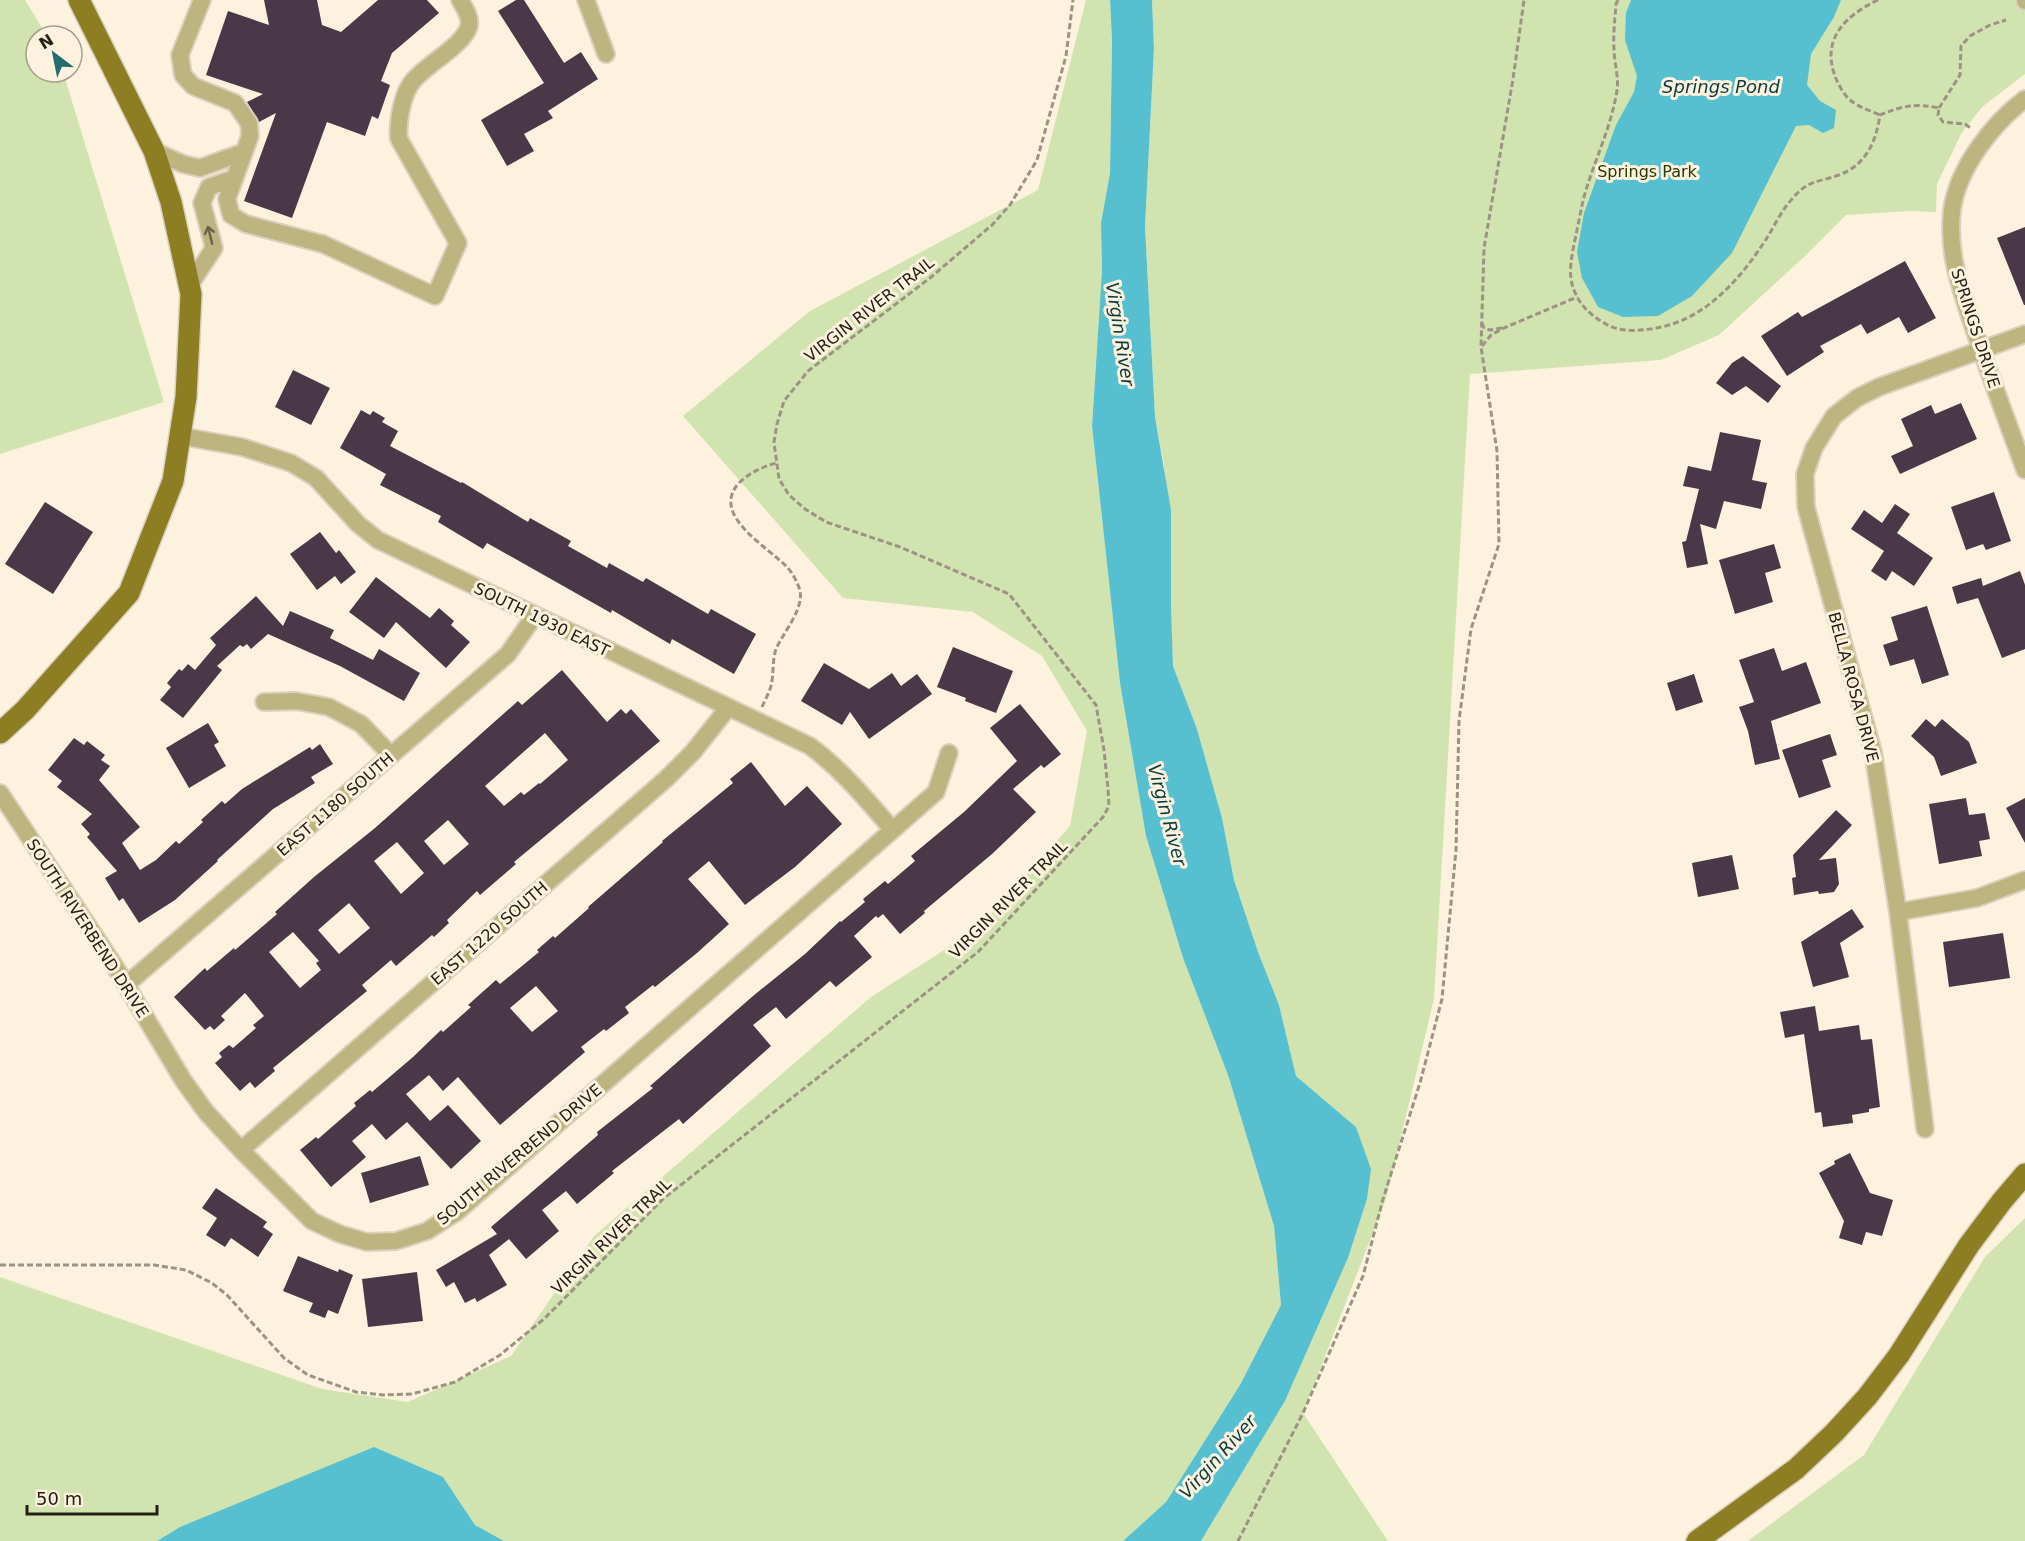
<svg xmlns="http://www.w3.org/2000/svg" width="2025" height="1541" font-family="'DejaVu Sans',sans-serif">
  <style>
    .green { fill: #d1e4af }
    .water { fill: #57c0d0 }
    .building { fill: #4a3849; fill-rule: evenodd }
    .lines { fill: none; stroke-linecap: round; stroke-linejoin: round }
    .minor-casing { stroke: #dad0bd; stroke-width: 20 }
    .major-casing { stroke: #dad0bd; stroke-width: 24 }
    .path { stroke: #9c9383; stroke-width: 3; stroke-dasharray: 6 3; stroke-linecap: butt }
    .minor { stroke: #beb47f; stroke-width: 16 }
    .major { stroke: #8d7d23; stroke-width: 21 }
    .oneway { stroke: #6a6345 }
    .labels { text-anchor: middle; stroke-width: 6; stroke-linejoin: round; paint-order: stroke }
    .park-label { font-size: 16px; fill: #2a3801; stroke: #fdf2dd }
    .street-label { font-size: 16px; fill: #252016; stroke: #fdf2dd }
    .water-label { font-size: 18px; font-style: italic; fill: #083b42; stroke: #fdf2dd }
  </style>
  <rect width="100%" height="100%" fill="#fdf2dd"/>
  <path class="green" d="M0,0H25L47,36H36V72H63L164,402L0,454Z
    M1086,0H1110L1112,41L1110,173L1101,223L1102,270L1092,426L1120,683L1146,836L1183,958L1228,1075L1274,1226L1281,1305L1240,1385L1166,1502L1123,1541H504L475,1525L443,1477L181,1527L157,1541H0V1277L322,1389L408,1402L511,1356L594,1236L871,997L977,929L1070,826L1087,731L1042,656L973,612L843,598L683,416L810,311L1038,190Z
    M1152,0H2025V74L1982,107L1961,134L1937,184L1936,212L1911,211L1846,215L1804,257L1719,335L1661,360L1470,374L1434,999L1386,1199L1303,1413L1388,1541H1201L1285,1401L1348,1258L1367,1199L1356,1127L1296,1076L1279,1005L1258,953L1234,880L1222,818L1197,729L1173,666L1164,465L1155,417L1145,227L1154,48Z
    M2025,1218V1541H1748L1864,1455L1985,1257Z"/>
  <path class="water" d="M1110,0H1152L1154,48L1145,227L1155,417L1171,510V608L1173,666L1197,729L1222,818L1234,880L1258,952L1279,1005L1296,1076L1356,1127L1371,1169L1367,1199L1348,1258L1285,1401L1201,1541H1123L1166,1502L1240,1385L1281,1305L1274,1226L1228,1075L1183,958L1146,836L1120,683L1092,426L1102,270L1101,223L1110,173L1112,41Z
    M1631,0H1841L1834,17L1811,54L1807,85L1820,101L1836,110L1834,128L1823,133L1809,125L1796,126L1732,253L1692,296L1658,316L1623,317L1598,307L1582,278L1577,252L1584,213L1616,125L1634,92L1637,76L1625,40L1626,13Z
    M374,1447L443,1477L475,1525L504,1541H157L180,1527Z"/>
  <path class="building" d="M264,0H317L322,25L341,32L378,0H427L439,13L392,53L381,81L390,85L378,119L372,116L365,136L327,122L292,218L244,201L276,113L259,122L247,102L263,94L206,75L228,11L269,25Z
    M516,0H524L564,63L581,52L598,79L548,111L553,118L524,134L534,151L507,166L481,120L544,83L498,11Z
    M2025,227V305H2024L1997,238Z
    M1905,261L1936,318L1908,333L1899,317L1867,334L1861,324L1820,346L1824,352L1787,376L1761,336L1798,312L1802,317Z
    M1743,356L1781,386L1768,403L1746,386L1732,395L1716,383L1732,363Z
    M293,370L330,388L311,425L275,407Z
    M1961,403L1977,439L1900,474L1891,456L1913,446L1901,419L1931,405L1935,414Z
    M361,410L370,415L373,411L385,418L382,422L398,431L390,446L461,483L462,482L528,522L530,518L571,541L568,546L607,568L609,563L643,582L646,578L708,614L711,609L756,634L734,674L672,639L670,644L612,610L611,613L487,543L483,549L438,522L441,516L380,485L386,474L340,448Z
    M1720,432L1761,440L1752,480L1767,483L1761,509L1724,501L1716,529L1700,524L1708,564L1687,568L1682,542L1686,541L1699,489L1683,486L1688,466L1711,471Z
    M1994,492L2011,541L1986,550L1983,544L1966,550L1951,507Z
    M45,502L93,532L53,594L5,564Z
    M1895,504L1910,514L1897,533L1933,558L1914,586L1892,571L1886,581L1871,571L1884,551L1851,529L1864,510L1882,523Z
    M320,532L336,553L339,550L356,572L341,584L335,576L317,590L290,554Z
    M1774,544L1781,568L1765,573L1773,602L1735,614L1719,560Z
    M2020,571L2025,585V649L2002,658L1978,598L1957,604L1952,587L1981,578L1983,586Z
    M376,577L430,618L439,608L454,621L451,625L470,642L446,668L396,622L384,638L349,612Z
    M256,596L283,626L290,611L334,630L330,638L373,660L379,649L420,673L404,701L340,666L268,634L251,649L247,644L243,647L240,645L217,666L222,670L183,718L160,700L171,687L167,683L179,669L182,671L188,664L195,670L216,645L210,638Z
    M1927,606L1949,675L1922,684L1914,659L1890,666L1883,645L1898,640L1891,617Z
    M953,647L1013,671L996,713L965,701L966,698L937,687Z
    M1774,648L1782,671L1806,662L1821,703L1771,721L1780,759L1755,765L1748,731L1739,707L1754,702L1739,660Z
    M824,663L869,689L892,673L901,686L917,674L932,694L869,739L850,712L842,725L801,701Z
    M562,670L607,722L621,709L626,714L631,709L660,741L514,862L516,864L480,895L477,891L447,920L449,923L434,937L432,935L396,966L391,960L362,985L367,991L273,1068L275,1071L255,1088L250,1082L240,1091L215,1063L222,1057L219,1053L229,1045L233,1048L256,1028L253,1025L264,1016L245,993L221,1016L225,1020L214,1030L210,1026L205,1030L174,997L205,968L207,971L234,948L235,950L277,914L275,912L314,877L375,828L518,701L522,705ZM545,733L568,760L540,784L539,783L524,795L521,792L504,806L485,786ZM448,820L469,844L444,865L424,841ZM397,842L424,873L401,894L374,861ZM349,903L370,928L339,954L318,930ZM293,932L319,961L316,963L321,970L300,988L269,952Z
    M1694,674L1703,702L1676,711L1667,683Z
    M1020,704L1061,754L1044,768L1041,765L1013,789L1036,812L992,854L924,911L925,913L900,934L883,914L878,918L876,916L854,936L872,957L836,987L830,981L786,1019L776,1007L753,1025L771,1046L683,1124L679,1119L612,1171L614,1173L577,1204L566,1191L542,1210L559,1231L526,1259L509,1239L489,1255L507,1285L477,1302L475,1298L465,1303L454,1282L446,1287L436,1270L497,1234L491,1227L598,1135L597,1132L653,1088L650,1086L753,996L805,954L840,921L841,922L865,902L863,899L885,881L888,884L915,861L911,856L964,812L1017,761L990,728Z
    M1926,719L1935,727L1942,719L1969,742L1977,763L1941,776L1934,757L1911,736Z
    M208,723L219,742L214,745L226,766L189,788L166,748Z
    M1830,734L1837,755L1822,760L1831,787L1799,798L1782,750Z
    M74,738L84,745L87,741L105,755L101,760L110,766L99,780L140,827L122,843L140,870L156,860L176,841L179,844L203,822L201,820L222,801L225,804L242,789L310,747L312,750L320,744L333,764L311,777L315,783L273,809L217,860L218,861L175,900L139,923L123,898L119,901L105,878L117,871L87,837L90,834L81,824L92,814L57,787L62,781L48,770Z
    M751,762L785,806L807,786L842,824L795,867L745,905L709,861L688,879L729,924L697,953L655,987L653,985L625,1007L629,1013L606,1031L604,1029L581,1047L585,1052L500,1125L458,1077L443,1091L429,1075L406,1094L430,1121L448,1105L481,1141L451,1169L407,1122L386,1140L372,1124L352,1141L366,1157L331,1187L300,1150L316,1137L318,1139L356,1106L354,1103L370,1090L372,1092L413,1057L441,1030L443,1032L471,1007L468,1005L496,980L500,984L539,952L537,950L553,936L555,938L589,908L588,907L663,842L662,841L733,783L730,779ZM536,986L558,1011L532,1032L510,1008Z
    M1966,798L1969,815L1985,813L1990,839L1979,841L1982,856L1939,864L1929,804Z
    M2025,798V843L2006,808Z
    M1836,810L1852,825L1819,860L1836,858L1839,884L1834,892L1819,894L1818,891L1794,895L1792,878L1796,877L1793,855Z
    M1732,855L1739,889L1698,897L1692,863Z
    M1852,909L1864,927L1840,943L1849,977L1813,987L1801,942Z
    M2003,933L2010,978L1949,987L1943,942Z
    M1815,1006L1819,1031L1859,1025L1861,1040L1872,1039L1880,1107L1869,1109V1112L1852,1115L1853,1123L1823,1127L1821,1112L1815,1113L1804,1034L1785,1038L1780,1012Z
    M1850,1153L1870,1193L1893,1200L1882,1236L1866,1232L1862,1245L1839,1238L1844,1221L1819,1173L1835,1164L1834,1161Z
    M420,1156L429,1185L370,1203L361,1173Z
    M216,1188L267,1222L263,1227L273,1234L258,1257L231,1238L225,1247L206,1235L217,1218L202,1208Z
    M298,1256L338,1272L339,1269L353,1275L338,1314L328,1310L325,1318L309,1312L313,1303L283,1291Z
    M417,1272L423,1321L368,1327L362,1279Z"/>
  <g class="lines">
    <g class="minor-casing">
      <path id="minor" d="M202,0L180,55L183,75L193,86L235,103L249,123L250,136L227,199L231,215L246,224L323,244L435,296L458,243L399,139C397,123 402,98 410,85C421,67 464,46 469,26C471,17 464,7 460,0
        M586,0L606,54
        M2025,0V1
        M2025,99C1992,124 1957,169 1952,211C1947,255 1962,292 1975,332C1991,378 2008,424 2025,470
        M154,151L183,164L200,168L244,152
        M189,286L214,248L202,203L209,187L235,178
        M180,436L242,447L291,463L316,478L358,524L378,540L810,746C842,770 866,799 892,829
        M264,702L296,701L329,707L361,724L391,755
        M0,793L114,965L183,1080L206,1112L241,1150L312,1221L340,1234L367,1242L396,1241L427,1231L458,1211L936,792L949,753
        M1898,912L1977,898L2025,880
        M126,985L508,654L535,615
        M1925,1129L1898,912L1873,752L1806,507L1805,474L1814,448L1834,416L1857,398L1879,387L2025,334
        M241,1150L666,779L693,752L728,708"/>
    </g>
    <g class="major-casing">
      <path id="major" d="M0,733L25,710L129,593L173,481L186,397L191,294L171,202L154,151L79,0
        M1697,1541L1796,1469L1834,1433L1867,1397L1899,1355L1969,1245L2002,1201L2025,1174"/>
    </g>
    <path class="path" d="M1618,0L1616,4C1615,19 1613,34 1614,49C1614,62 1619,77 1617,90C1612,124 1596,157 1586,190C1582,203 1580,216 1577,230C1574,245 1569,264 1571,279C1575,301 1588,314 1606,324C1619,332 1636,331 1650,329C1702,323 1738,282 1765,241C1774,227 1781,211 1792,199C1809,179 1817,183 1839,175C1866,165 1876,142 1880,115C1901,106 1916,103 1939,108L1938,115L1943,122L1965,124L1972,129
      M1878,0C1844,16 1819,41 1837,81C1840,87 1845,96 1850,100C1858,107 1871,111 1880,115
      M1939,108L1960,75L1961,46L1970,36L1990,25L2006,20
      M1482,323L1484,328L1490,330L1502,328
      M1482,346L1491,335L1504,328L1577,297
      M762,707C765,700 769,693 771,686C774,674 772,661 776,649C783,633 804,609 800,591C798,583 792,572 787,567C768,547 708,514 740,482C751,472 762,467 776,463
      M0,1265H154L186,1270L212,1283L227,1295L284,1358L308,1375L356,1392L383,1395L412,1394L455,1382L500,1355L544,1319L663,1199L978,952L1103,817L1109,806L1108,789L1104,750L1096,705L1009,594L900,547L826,522L805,509L789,495L779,479L774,442L777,424L784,401L808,371L930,278L992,225L1010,205L1037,160L1066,56L1073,0
      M1238,1541L1303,1413L1363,1276L1383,1199L1420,1083L1442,999L1456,850L1459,721L1471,629L1499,544L1497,451L1481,347L1484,248L1513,79L1524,0"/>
    <use href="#minor" class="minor"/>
    <use href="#major" class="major"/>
  </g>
  <defs><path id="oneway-shaft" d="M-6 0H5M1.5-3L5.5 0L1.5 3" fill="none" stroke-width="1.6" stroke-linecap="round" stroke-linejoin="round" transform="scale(1.5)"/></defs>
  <use class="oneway" href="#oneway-shaft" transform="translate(210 235) rotate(-104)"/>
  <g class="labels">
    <g class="park-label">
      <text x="1647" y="177">Springs Park</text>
    </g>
    <g class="street-label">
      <text transform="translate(869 309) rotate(-38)" y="6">VIRGIN RIVER TRAIL</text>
      <text transform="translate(1976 328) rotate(72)" y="6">SPRINGS DRIVE</text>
      <text transform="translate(542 619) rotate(26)" y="6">SOUTH 1930 EAST</text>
      <text transform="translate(1854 687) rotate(75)" y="6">BELLA ROSA DRIVE</text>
      <text transform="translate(335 804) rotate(-41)" y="6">EAST 1180 SOUTH</text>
      <text transform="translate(1008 899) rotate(-45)" y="6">VIRGIN RIVER TRAIL</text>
      <text transform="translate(88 928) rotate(57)" y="6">SOUTH RIVERBEND DRIVE</text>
      <text transform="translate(489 933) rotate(-41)" y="6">EAST 1220 SOUTH</text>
      <text transform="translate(519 1154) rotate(-40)" y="6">SOUTH RIVERBEND DRIVE</text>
      <text transform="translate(611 1236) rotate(-44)" y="6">VIRGIN RIVER TRAIL</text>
    </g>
    <g class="water-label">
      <text x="1721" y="93">Springs Pond</text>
      <text transform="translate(1120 334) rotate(81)" y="6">Virgin River</text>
      <text transform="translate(1167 815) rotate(75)" y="6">Virgin River</text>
      <text transform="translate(1218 1457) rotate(-48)" y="6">Virgin River</text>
    </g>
  </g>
  <g transform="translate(54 54) rotate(328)"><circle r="28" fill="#fdf2dd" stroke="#a79e8d" stroke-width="1.5"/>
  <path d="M0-4.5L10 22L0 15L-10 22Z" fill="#246f6e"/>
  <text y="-9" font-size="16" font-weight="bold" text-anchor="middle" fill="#252016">N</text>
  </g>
  <path d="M27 1505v9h130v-9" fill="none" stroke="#252016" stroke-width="3"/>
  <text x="36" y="1505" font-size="18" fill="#252016" stroke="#fdf2dd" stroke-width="4.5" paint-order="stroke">50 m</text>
</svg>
